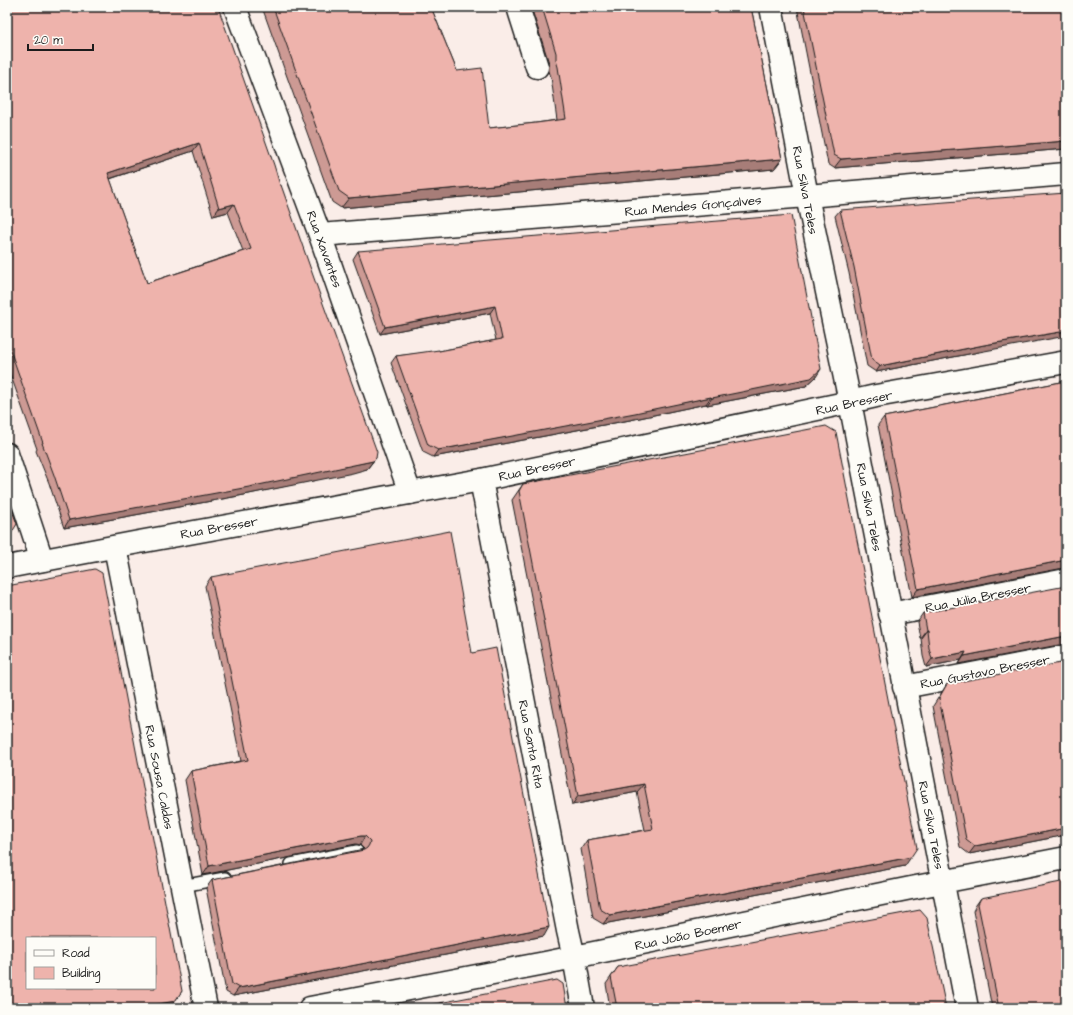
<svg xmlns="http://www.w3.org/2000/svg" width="1073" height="1015" font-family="'Architects Daughter',sans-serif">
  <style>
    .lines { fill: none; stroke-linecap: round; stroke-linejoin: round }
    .service-casing { stroke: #1c1c1c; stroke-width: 14 }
    .minor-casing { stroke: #1c1c1c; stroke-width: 25 }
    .tertiary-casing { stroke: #1c1c1c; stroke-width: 25 }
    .secondary-casing { stroke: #1c1c1c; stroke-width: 25 }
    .service { stroke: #fdfcf7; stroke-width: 11 }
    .minor { stroke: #fdfcf7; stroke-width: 22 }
    .tertiary { stroke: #fdfcf7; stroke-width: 22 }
    .secondary { stroke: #fdfcf7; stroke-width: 22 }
    .wall { fill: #cd9a94; stroke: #1c1c1c; fill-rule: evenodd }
    .shaded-wall { fill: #a77d78; stroke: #1c1c1c }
    .building { fill: #eeb3ac; stroke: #1c1c1c; fill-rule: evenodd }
    .labels { text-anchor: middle; stroke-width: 3.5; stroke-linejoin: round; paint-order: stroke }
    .street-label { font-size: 13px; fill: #1c1c1c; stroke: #fdfcf7 }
  </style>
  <rect width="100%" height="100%" fill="#faede8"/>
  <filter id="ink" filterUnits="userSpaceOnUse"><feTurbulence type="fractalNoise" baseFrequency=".025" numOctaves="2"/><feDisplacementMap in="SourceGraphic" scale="8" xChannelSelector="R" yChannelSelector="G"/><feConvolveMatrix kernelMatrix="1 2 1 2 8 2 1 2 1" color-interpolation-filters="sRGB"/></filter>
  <g filter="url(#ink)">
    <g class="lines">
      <g class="service-casing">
        <path id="service" d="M291,864L357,851
          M182,886L225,878"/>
      </g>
      <g class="minor-casing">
        <path id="minor" d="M518,7L537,67
          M7,454L42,560
          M115,547L206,1008
          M890,614L1066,580
          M904,687L1066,656"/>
      </g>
      <g class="tertiary-casing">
        <path id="tertiary" d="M235,7L320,235L410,493
          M320,235L807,196L1066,174
          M850,402L876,396L1066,362"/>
      </g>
      <g class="secondary-casing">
        <path id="secondary" d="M771,7L807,196L850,402L967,1008
          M481,480L568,931L574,957L583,1008
          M7,567L139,542L481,480L850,402
          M310,1008L545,963L911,888L1066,858"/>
      </g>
      <use href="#service" class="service"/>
      <use href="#minor" class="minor"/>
      <use href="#tertiary" class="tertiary"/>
      <use href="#secondary" class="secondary"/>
    </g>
    <path class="wall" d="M7,7L280,185L376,458L367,469L244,495L64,528L49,483L36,451L37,449L7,365ZM193,151L213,216L228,212L243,251L147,283L110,179Z
      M262,7H431L457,71L489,128L536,123L557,120L551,77L549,71V63L531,7H751L782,159L774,169L341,208L332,202Z
      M797,7H1066V149L834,168L828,164Z
      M840,210L979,352L876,372L867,366L849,273L835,216Z
      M358,251L816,377L806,386L707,405L706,404L630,420L433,457L423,452L391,363L396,356L439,351L496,340L490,313L380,334L353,259Z
      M1066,381V568H1064L912,597L878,425L884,417Z
      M523,484L905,866L603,924L593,918L581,849L587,840L645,830L637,792L572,805L512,500Z
      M211,577L472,653L544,936L233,996L226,992L206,888L212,880L364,849L360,845L356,844L203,875L185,780L191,771L241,761L205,586Z
      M923,613L1064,644L959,664L961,660L926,667L923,656L921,638H920L917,622Z
      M947,684L1066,835L969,854L960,847L933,706Z
      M981,898L1066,1008H992L973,911L976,905Z
      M618,967L946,1008H610L606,984Z"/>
    <path class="shaded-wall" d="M1066,141V149L834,168L841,159Z
      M199,143L193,151L103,181L108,173Z
      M782,159L774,169L341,208L349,198Z
      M234,204L228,212L213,216L219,208Z
      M495,306L490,313L380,334L385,327Z
      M1066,331V336L979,352L876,372L880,366L984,345Z
      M821,369L816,377L806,386L707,405L712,398Z
      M711,397L706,404L630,420L433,457L438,450Z
      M373,461L367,469L353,473L244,495L64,528L69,520Z
      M12,532L7,539V533Z
      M1066,560V568H1064L912,597L918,589Z
      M926,630H927L921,638H920Z
      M1066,636V644H1064L959,664L964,656Z
      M966,652L961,660L926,667L932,659Z
      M644,784L637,792L572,805L578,796Z
      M1066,828V835L969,854L975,846Z
      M361,836H365L360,845L356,844L203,875L209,866Z
      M911,857L905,866L603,924L610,915Z
      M549,927L544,936L233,996L239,988Z
      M182,991L170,1008H138Z"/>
    <path class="building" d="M7,7H218L274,165L280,185H281L321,298L377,452L376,458L373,461L249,487L69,520L54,475L42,443H43L7,341ZM199,143L219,208L234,204L251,249L147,283L108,173Z
      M273,7H431L457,71L482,68L489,128L536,123L566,119L558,67L556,60V53L542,7H751L782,159L349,198L339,191Z
      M804,7H1066V141L841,159L834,155Z
      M1066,193V331L984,345L880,366L872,360L854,267L840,210L972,200Z
      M791,215L821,369L811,378L712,398L711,397L635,413L438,450L428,445L396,356L439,350V351L502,339L495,306L385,327L358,251Z
      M1066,381V560L918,589L884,417Z
      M826,426L836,432L917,848L911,857L610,915L600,909L587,840L653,829L644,784L578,796L519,491L523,484Z
      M7,497L17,524L12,532L7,533Z
      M450,531L472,653L496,648L549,927L239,988L232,984L212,880L364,850L367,848L369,845L370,841L365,836H361L209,866L191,771L248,760L211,577Z
      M95,569L102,573L182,991L175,1001L138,1008H7V586ZM27,938H155V988H27Z
      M1066,586V636L964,656L966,652L932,659L929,648L927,630H926L923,613Z
      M1066,662V828L975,846L966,839L939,698L947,684Z
      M1066,881V1008H999L978,904L981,898Z
      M920,910L927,918L946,1008H617L611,977L618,967Z
      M557,980L563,984L567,1008H414Z"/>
  </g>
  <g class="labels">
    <g class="street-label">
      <text transform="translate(806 190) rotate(79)" y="5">Rua Silva Teles</text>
      <text transform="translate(693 205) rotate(-5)" y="5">Rua Mendes Gonçalves</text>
      <text transform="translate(325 249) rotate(70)" y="5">Rua Xavantes</text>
      <text transform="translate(854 402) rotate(-12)" y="5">Rua Bresser</text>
      <text transform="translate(537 468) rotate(-12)" y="5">Rua Bresser</text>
      <text transform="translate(870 507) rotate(79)" y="5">Rua Silva Teles</text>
      <text transform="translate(219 527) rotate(-10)" y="5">Rua Bresser</text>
      <text transform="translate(978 597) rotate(-11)" y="5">Rua Júlia Bresser</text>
      <text transform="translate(985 671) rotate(-11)" y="5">Rua Gustavo Bresser</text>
      <text transform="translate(532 744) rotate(79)" y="5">Rua Santa Rita</text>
      <text transform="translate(160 777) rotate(79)" y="5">Rua Sousa Caldas</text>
      <text transform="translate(932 825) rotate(79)" y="5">Rua Silva Teles</text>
      <text transform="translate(688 934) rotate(-12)" y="5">Rua João Boemer</text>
    </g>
  </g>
  <rect width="1073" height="1015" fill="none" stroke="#fdfcf7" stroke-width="24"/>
  <rect x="12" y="12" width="1049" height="991" fill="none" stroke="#1c1c1c" stroke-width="1.5" filter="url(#ink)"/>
  <rect x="26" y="937" width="130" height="52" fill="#fdfcf7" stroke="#a3a29f"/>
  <rect x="34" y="950" width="20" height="6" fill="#fdfcf7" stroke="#a3a29f"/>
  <text x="62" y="957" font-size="12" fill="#1c1c1c">Road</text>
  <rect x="34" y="967" width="20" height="12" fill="#eeb3ac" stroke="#a3a29f"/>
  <text x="62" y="977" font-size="12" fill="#1c1c1c">Building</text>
  <path d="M28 44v6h65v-6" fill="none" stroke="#1c1c1c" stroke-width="2"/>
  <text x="34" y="44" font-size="12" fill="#1c1c1c" stroke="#fdfcf7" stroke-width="3" paint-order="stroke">20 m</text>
</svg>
